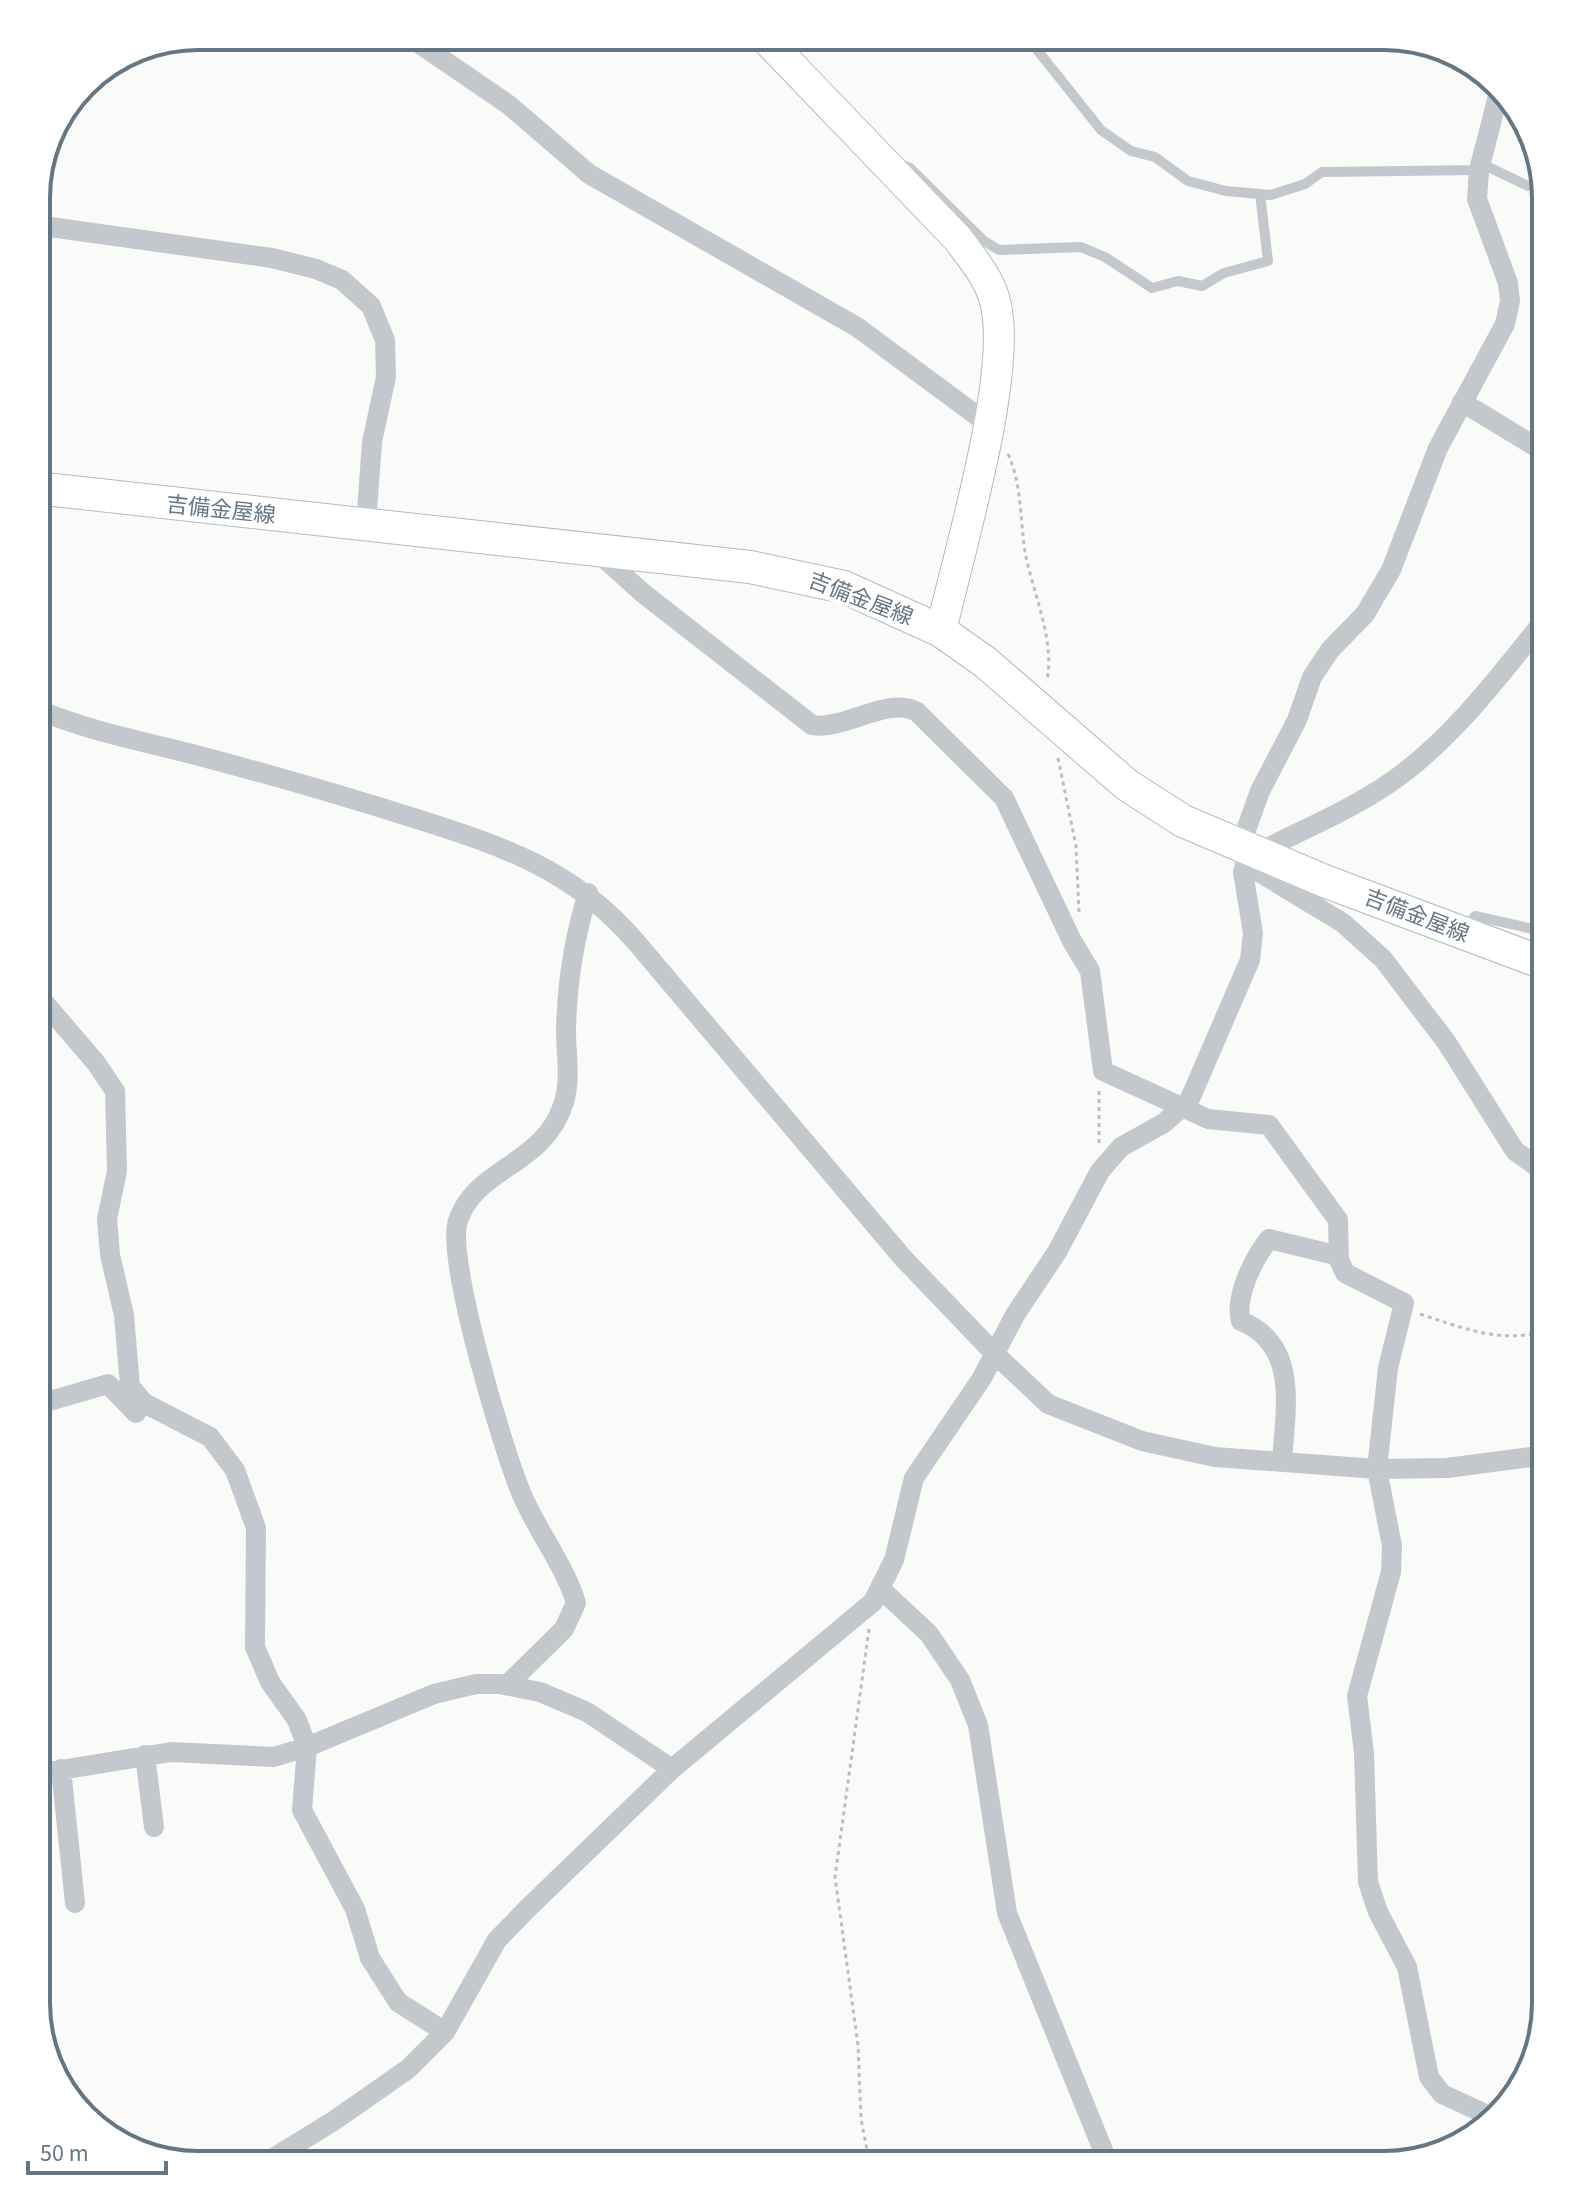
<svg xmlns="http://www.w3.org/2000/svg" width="1582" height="2201" font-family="'Source Sans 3','Noto Sans JP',sans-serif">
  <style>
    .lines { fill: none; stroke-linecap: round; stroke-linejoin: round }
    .secondary-casing { stroke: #b3babf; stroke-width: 32 }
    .primary-casing { stroke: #b5babe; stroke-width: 34 }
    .path { stroke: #bbbfc2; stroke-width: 3; stroke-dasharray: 4 4; stroke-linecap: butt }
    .lane { stroke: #c3c8cc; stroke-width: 10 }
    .street { stroke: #c3c8cc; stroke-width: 20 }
    .secondary { stroke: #fff; stroke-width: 30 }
    .primary { stroke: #fff; stroke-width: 32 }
    .labels { text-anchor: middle; stroke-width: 8; stroke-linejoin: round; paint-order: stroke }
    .street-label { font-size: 22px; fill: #657683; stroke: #fff }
    .rim { fill: none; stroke: #657683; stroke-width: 4 }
  </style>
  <rect width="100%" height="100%" fill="#fafaf8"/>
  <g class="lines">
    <g class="secondary-casing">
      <path id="secondary" d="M763,36L958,239C972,258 989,278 995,301C1014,371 958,555 941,631"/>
    </g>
    <g class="primary-casing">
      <path id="primary" d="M36,488L750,567L844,587L941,631L985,662L1127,785L1183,821L1327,882L1546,964"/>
    </g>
    <path class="path" d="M1008,454C1022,485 1020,519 1025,552C1033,594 1055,639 1047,681
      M1058,758L1076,846L1079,912
      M1099,1091V1143
      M1420,1314C1463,1328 1500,1344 1546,1331
      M869,1629L835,1877L858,2045L861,2119L870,2165"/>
    <path class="lane" d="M1026,36L1101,130L1131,151L1155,157L1188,181L1226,191L1271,195L1305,184L1322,172L1479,170
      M897,163L910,168L984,241L999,250L1081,247L1105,257L1152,288L1178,281L1202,286L1224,273L1268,261L1260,194
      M1480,163L1528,186L1543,187
      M1465,929L1475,916L1546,932"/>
    <path class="street" d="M408,36L509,105L589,174L857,327L988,424
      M36,225L272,258L316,269L342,280L371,306L385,340L386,377L372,442L366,524
      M1462,402L1546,453
      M596,551L644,594L812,725C842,731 890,695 917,712L1004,798L1072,941L1090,971L1103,1071L1208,1119L1269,1125L1338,1220L1339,1260L1345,1273L1404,1303L1388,1368L1377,1469L1392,1546L1391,1572L1357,1696L1364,1753L1368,1882L1378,1912L1407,1967L1429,2077L1442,2094L1492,2117
      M36,709C86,730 136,740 188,753C265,773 341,795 417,819C505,847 574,870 636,942L903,1258L996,1355L1048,1404L1142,1441L1215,1457L1377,1469L1447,1468L1546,1455
      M1240,847L1260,791L1297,720L1312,677L1330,650L1365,614L1391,570L1438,448L1505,324L1510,301L1508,283L1477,199L1479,170L1499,92
      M1256,854C1301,830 1349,811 1391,782C1452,740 1500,675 1546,618
      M1246,857L1259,872L1343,923L1383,959L1447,1043L1515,1151L1546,1173
      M36,993L96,1063L115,1091L117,1171L107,1219L110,1255L124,1315L130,1386L144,1403L210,1437L235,1470L256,1528L255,1647L270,1682L297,1720L307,1747L302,1810L355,1909L370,1958L398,2002L445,2032
      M36,1405L108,1384L136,1413
      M1282,1462C1285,1410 1300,1345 1241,1321C1234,1297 1254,1258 1269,1239L1339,1256
      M882,1590L929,1634L960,1680L978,1725L1007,1913L1109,2165
      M507,1685L564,1629L576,1603C565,1566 538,1532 522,1495C504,1453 445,1257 458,1221C475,1167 545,1166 564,1102C571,1079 566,1054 566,1030C567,984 574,938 588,893
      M145,1755L154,1827
      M61,1769L75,1903
      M36,1774L171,1752L274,1757L307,1747L434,1694L476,1684H500L540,1692L587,1712L672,1769
      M262,2165L335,2120L408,2069L445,2032L497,1940L527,1909L672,1769L873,1602L894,1560L914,1478L982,1378L1015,1315L1057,1252L1100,1171L1121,1147L1164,1123L1189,1101L1250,960L1253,933L1243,872L1249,851"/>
    <use href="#secondary" class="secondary"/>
    <use href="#primary" class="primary"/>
  </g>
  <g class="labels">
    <g class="street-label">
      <text transform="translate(221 509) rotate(6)" y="8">吉備金屋線</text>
      <text transform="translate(861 598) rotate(21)" y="8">吉備金屋線</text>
      <text transform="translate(1417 915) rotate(21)" y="8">吉備金屋線</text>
    </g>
  </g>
  <path d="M0 0H1582V2201H0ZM198 50H1384A148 148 0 0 1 1532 198V2003A148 148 0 0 1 1384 2151H198A148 148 0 0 1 50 2003V198A148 148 0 0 1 198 50Z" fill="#fff" fill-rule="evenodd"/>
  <path class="rim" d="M198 50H1384A148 148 0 0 1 1532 198V2003A148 148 0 0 1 1384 2151H198A148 148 0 0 1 50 2003V198A148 148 0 0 1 198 50Z"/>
  <path d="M28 2161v12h138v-12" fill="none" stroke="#657683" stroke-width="4"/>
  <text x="40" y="2161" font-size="24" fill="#657683" stroke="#ffffff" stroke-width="6" paint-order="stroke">50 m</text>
</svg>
